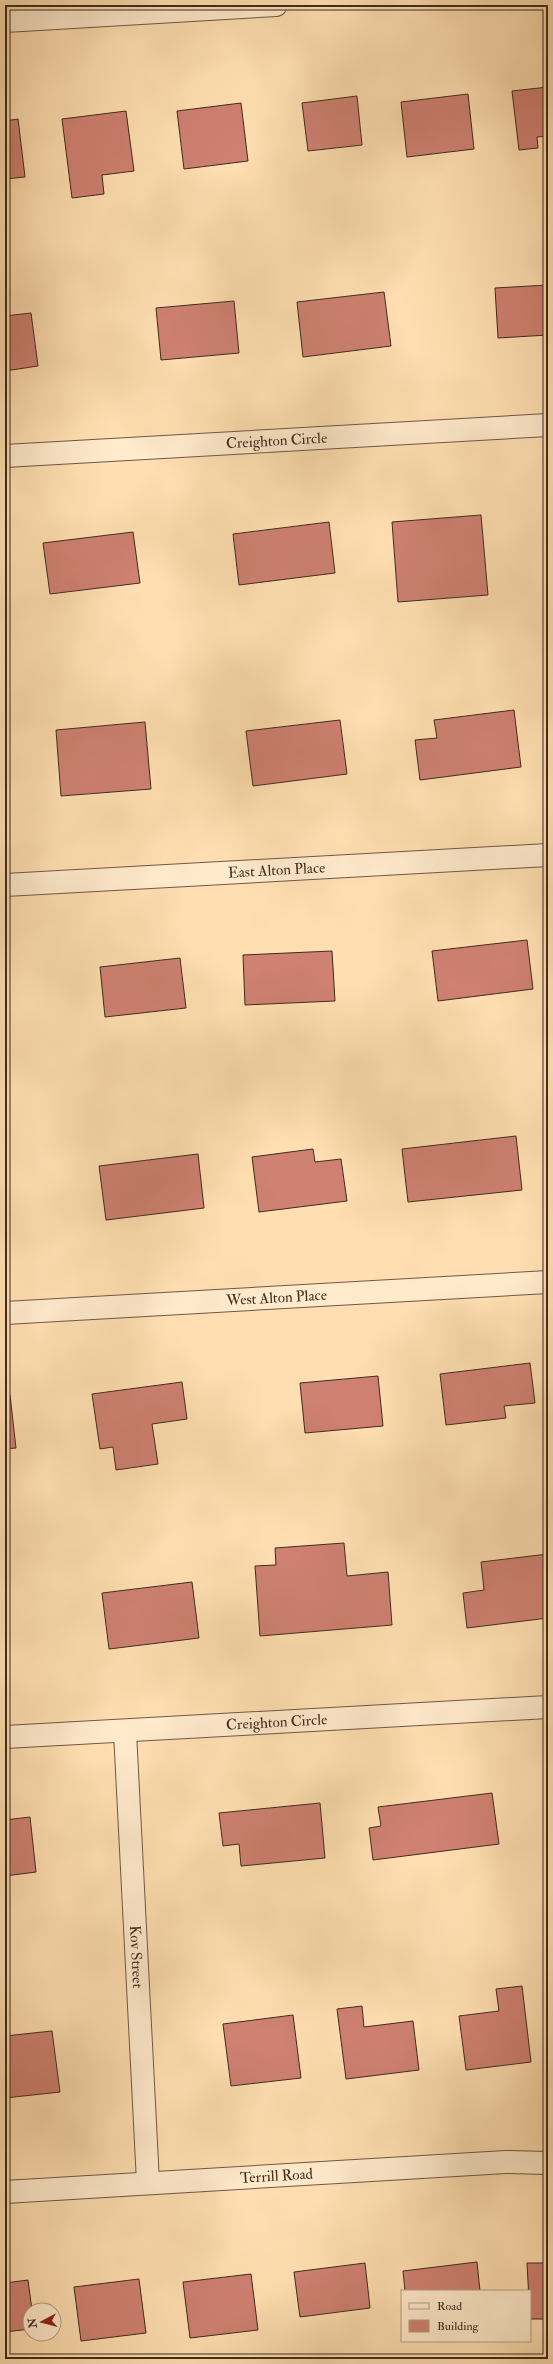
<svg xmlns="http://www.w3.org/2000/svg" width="553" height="2364" font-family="'IM FELL Double Pica',serif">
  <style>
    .building { fill: #cf8172; stroke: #402b1f }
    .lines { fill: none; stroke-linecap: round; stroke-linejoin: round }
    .minor-casing { stroke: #705844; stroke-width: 24 }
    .minor { stroke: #ffeacc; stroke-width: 22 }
    .labels { text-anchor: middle; stroke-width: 3; stroke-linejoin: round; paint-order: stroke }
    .street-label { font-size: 15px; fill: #402b1f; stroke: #ffeacc }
  </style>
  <rect width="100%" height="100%" fill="#ffdfb1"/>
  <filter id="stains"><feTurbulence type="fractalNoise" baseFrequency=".005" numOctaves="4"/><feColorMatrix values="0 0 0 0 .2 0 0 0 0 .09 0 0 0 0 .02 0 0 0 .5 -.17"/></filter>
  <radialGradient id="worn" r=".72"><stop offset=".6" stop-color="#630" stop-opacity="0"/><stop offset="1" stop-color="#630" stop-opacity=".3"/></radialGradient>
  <path class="building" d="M548,87V136L537,137L538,148L519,150L512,91Z
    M468,94L474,149L407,157L401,102Z
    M357,96L362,145L308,151L302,103Z
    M241,103L248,161L184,169L177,111Z
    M126,111L134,171L102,175L104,194L72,198L62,119Z
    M18,119L25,177L5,179V121Z
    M548,285V335L498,338L495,288Z
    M384,292L391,346L303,357L297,302Z
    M234,301L239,353L161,360L156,308Z
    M31,313L38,366L5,371V316Z
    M481,515L488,595L398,602L392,522Z
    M329,522L335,573L239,585L233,534Z
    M133,532L140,583L50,594L43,543Z
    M514,710L521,767L420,780L415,740L437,738L434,720Z
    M340,720L347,774L253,786L246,731Z
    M145,722L151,789L61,796L56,730Z
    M527,940L533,989L438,1001L432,951Z
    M332,951L335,1001L245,1005L243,955Z
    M180,958L186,1008L105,1017L100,967Z
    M516,1136L522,1190L408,1202L402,1149Z
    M313,1149L315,1162L341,1159L347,1201L259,1212L252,1157Z
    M198,1154L204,1208L106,1220L99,1166Z
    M530,1363L535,1403L504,1406L506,1418L446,1425L440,1374Z
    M378,1376L383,1426L305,1433L300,1383Z
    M182,1382L187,1419L152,1424L158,1464L116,1470L113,1447L100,1449L92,1394Z
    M5,1395H10L16,1448L5,1449Z
    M344,1543L347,1576L388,1572L392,1625L260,1636L255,1566L276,1565L275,1548Z
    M548,1554V1618L467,1628L463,1593L484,1590L481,1562Z
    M192,1582L199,1638L109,1649L102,1593Z
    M492,1793L499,1844L373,1860L369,1828L381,1826L378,1807Z
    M320,1803L325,1858L241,1866L239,1844L223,1846L219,1813Z
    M30,1817L36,1872L5,1876V1820Z
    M522,1986L531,2062L466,2070L459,2016L499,2011L496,1989Z
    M362,2006L364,2027L413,2021L419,2070L346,2079L337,2009Z
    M293,2015L301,2078L231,2086L223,2024Z
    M52,2031L60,2092L5,2098V2036Z
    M477,2262L480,2291H405L403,2271Z
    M365,2263L370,2308L300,2317L294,2272Z
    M527,2263H548V2319H530Z
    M251,2274L258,2330L190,2338L183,2282Z
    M139,2279L146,2333L81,2341L74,2287Z
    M28,2280L32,2310H30V2329L5,2332V2283Z"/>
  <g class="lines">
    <g class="minor-casing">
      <g id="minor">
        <path d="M5,21L276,5"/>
        <path id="s1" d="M5,456L548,425"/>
        <path id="s2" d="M5,885L548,855"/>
        <path id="s3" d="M5,1313L548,1282"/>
        <path id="s4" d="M125,1732L148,2182"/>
        <path id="s5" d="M5,1737L548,1707"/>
        <path id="s6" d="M5,2192L506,2162L548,2163"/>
      </g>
    </g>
    <use href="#minor" class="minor"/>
  </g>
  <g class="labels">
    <g class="street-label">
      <text dy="5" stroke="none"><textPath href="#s1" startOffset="272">Creighton Circle</textPath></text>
      <text dy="5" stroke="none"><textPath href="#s2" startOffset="272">East Alton Place</textPath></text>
      <text dy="5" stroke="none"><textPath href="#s3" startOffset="272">West Alton Place</textPath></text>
      <text dy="5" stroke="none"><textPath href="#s5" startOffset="272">Creighton Circle</textPath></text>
      <text dy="5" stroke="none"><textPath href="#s4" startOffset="225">Kov Street</textPath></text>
      <text dy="5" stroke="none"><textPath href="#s6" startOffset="272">Terrill Road</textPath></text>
    </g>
  </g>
  <rect width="553" height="2364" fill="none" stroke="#ffdfb1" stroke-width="20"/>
  <rect x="6" y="6" width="541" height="2352" fill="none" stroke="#402b1f" stroke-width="2"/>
  <rect x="10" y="10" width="533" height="2344" fill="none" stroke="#402b1f"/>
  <rect x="401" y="2290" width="130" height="52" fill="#ffeacc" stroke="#b39e87"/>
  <rect x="409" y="2303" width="20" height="6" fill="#ffeacc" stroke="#b39e87"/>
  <text x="437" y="2310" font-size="12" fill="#402b1f">Road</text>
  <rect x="409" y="2320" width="20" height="12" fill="#cf8172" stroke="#b39e87"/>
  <text x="437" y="2330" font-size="12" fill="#402b1f">Building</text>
  <g transform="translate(42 2322) rotate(263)"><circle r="19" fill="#ffeacc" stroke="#b39e87"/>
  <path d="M0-3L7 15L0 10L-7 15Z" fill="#8f2418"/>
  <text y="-6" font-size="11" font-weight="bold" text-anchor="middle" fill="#402b1f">N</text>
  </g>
  <rect width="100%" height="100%" filter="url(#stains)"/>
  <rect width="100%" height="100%" fill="url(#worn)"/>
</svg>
